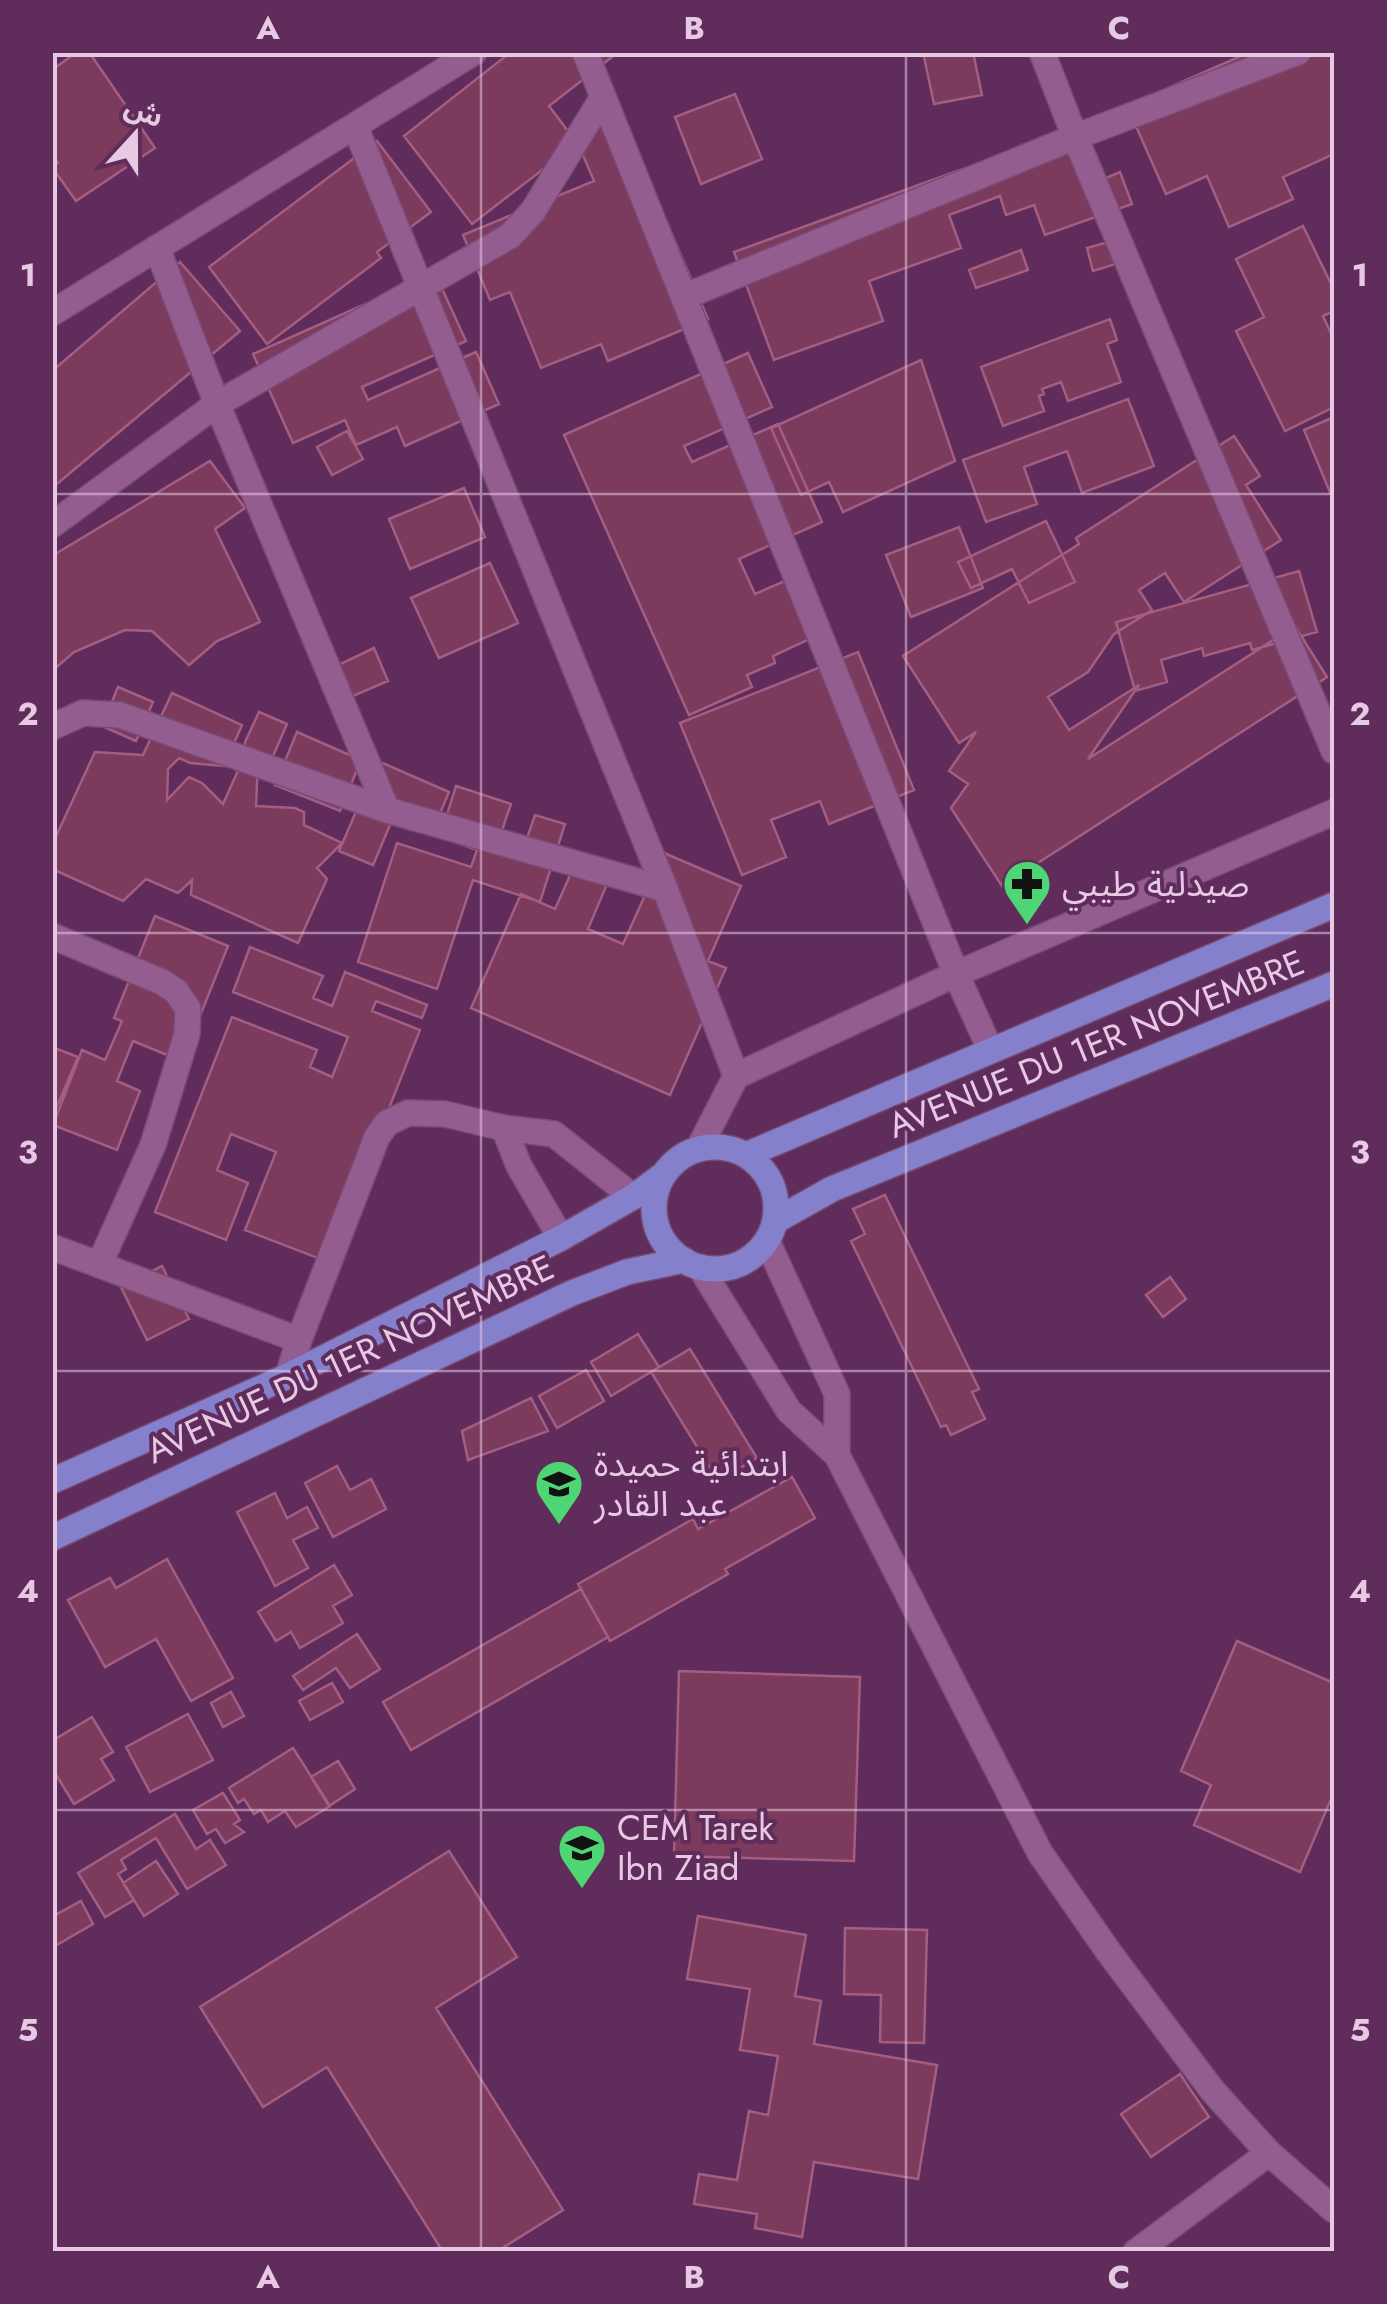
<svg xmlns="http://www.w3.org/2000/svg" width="1387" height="2304" font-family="Jost,'Noto Sans Arabic',sans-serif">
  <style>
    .building { fill: #7c3a5c; stroke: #a35e81; stroke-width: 2.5 }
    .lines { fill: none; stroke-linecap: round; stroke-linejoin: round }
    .minor-casing { stroke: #774b74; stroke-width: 28 }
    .tertiary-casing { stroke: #774b74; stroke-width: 28 }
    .secondary-casing { stroke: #774b74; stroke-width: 28 }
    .primary-casing { stroke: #774b74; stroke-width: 28 }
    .minor { stroke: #945d90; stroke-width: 25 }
    .tertiary { stroke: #945d90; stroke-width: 25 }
    .secondary { stroke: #945d90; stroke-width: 25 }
    .primary { stroke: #8580cc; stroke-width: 25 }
    .grid { fill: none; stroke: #e8c9e4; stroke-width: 2.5; stroke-opacity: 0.55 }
    .labels { text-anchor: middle; stroke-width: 8; stroke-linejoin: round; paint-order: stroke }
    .poi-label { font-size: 35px; fill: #e8c9e4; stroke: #5f2c5c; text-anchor: start }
    .street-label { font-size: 35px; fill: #e8c9e4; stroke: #5f2c5c }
    .neatline { fill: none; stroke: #e8c9e4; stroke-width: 4 }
    .grid-label { font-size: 32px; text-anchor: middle; font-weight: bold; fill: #e8c9e4 }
  </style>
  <rect width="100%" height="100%" fill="#5f2c5c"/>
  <path class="building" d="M77,52H89L155,148L76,201L52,167L58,163L52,155V70Z
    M511,52H609L612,57L549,106L577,143L472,224L404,136Z
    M923,52H973L982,95L934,104Z
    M1250,52H1334V154L1283,177L1293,199L1229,227L1207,176L1166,194L1127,106Z
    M735,94L762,159L701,184L675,117Z
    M618,107L708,319L608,361L601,344L541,368L510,292L490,300L463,235L594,181L571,127Z
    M1084,125L1104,179L1120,172L1132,204L1045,235L1034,205L1006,215L1000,196L949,215L961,248L869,281L883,321L774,360L734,252Z
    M377,141L431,212L377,252L381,258L267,344L209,267Z
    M1303,226L1334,290V311L1323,316L1334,340V407L1285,431L1236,331L1264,317L1236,259Z
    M1123,238L1129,260L1093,271L1087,248Z
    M1021,250L1028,270L976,288L969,270Z
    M180,262L240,331L52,488V371Z
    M435,273L466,341L362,387L368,400L476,352L499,404L405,446L397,427L356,445L345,420L293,443L253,354Z
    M1110,319L1117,340L1107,344L1121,382L1068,401L1061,382L1042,389L1044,394L1039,396L1044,411L1003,426L981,367Z
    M748,353L772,407L684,446L692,462L778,424L822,522L739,559L755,594L803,573L829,630L773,656L775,663L747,675L752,687L689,715L564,435Z
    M921,360L955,461L843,512L829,482L801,495L771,428Z
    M1128,399L1154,466L1082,493L1067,451L1024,467L1037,504L986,522L963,460Z
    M1334,417V496L1332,497L1304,430Z
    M347,431L363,459L332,475L317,447Z
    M1234,436L1260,476L1246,485L1281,540L1184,602L1165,573L1139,590L1152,610L1114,634L1088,672L1048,697L1069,730L1139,685L1088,759L1295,626L1327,677L1002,886L951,808L968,784L949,771L976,732L959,743L903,656L1079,544L1076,538Z
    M210,461L245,508L215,529L260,622L217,641L189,665L152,631L125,630L74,652L52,671V556Z
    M464,488L485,537L410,569L389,519Z
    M1046,521L1075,582L1029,603L1012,569L971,588L958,562Z
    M959,527L983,588L911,617L886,555Z
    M490,563L518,623L439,658L411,598Z
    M1299,571L1317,632L1252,650L1250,643L1204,656L1202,648L1161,660L1167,682L1135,691L1116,622Z
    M374,648L388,681L353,696L338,665Z
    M858,652L914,790L829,824L820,801L771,820L786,857L742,875L680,723Z
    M118,687L153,702L136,741L102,726Z
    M172,693L242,725L224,766L190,763L179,758L168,769L167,800L189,777L202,783L223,804L245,755V742L259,712L287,724L270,763H258L256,806L295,808L304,812V825L342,843L317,868L327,879L298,943L191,895L192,880L178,893L146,879L123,901L52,869V845L95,752L143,755Z
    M297,732L361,760L340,811L275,785Z
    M378,761L449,792L431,835L393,818L373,865L339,851Z
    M456,786L511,804L500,836L525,844L535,815L565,824L540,902L473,880L437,989L358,962L397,843L471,867L477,850L440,837Z
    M664,853L741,886L708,961L726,968L670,1095L471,1008L521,894L555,909L576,862L610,877L588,929L623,944Z
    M155,916L228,946L182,1061L133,1041L117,1081L140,1091L117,1150L53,1125L82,1050L105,1060L122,1021L114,1018Z
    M250,947L323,976L313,998L332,1006L345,972L427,1005L422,1018L376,1001L372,1011L420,1030L328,1262L245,1230L276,1152L231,1134L217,1170L248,1183L226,1240L155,1212L232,1017L317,1050L310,1067L332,1077L348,1037L233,992Z
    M52,1047L78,1057L53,1116H52Z
    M885,1195L979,1389L972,1392L985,1419L951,1435L946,1425L941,1427L851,1241L865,1234L853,1209Z
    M162,1266L189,1319L147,1340L121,1287Z
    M1170,1277L1186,1299L1163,1317L1146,1295Z
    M638,1334L659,1367L611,1396L591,1362Z
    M690,1349L757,1458L718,1481L651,1372Z
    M586,1370L604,1401L557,1428L539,1396Z
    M531,1398L548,1431L468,1460L462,1431Z
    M337,1466L350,1490L371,1479L386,1509L333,1537L305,1483Z
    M792,1477L815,1518L725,1569L728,1574L610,1641L578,1584L693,1519L698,1529Z
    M275,1493L287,1518L307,1507L318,1528L293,1540L308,1568L275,1586L237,1512Z
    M167,1559L233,1678L191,1701L156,1639L105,1667L68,1600L110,1578L116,1588Z
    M334,1565L352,1595L333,1606L343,1623L300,1648L291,1632L276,1641L258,1612Z
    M581,1589L608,1637L411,1750L383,1702Z
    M357,1634L380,1669L350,1688L336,1668L303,1690L293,1676Z
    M1237,1641L1334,1683V1792L1300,1872L1194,1825L1211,1785L1181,1771Z
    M679,1671L860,1677L854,1861L674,1856Z
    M332,1683L343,1702L310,1720L299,1701Z
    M231,1692L244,1716L223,1727L211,1703Z
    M188,1714L213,1760L150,1792L126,1747Z
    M92,1717L113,1752L101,1759L114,1780L74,1804L52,1768V1741Z
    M293,1748L330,1806L296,1827L285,1811L268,1822L261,1810L254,1814L244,1799L238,1803L229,1788Z
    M338,1761L355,1789L329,1806L311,1777Z
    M223,1793L240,1820L234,1824L244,1832L225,1843L216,1829L207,1834L193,1810Z
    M175,1814L196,1849L210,1840L226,1865L187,1889L156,1838L121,1860L126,1869L118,1874L134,1900L105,1917L78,1873Z
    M449,1851L517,1957L436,2008L563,2210L496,2252H443L327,2067L263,2107L200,2007Z
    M156,1861L178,1894L144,1916L123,1883Z
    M81,1901L93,1924L55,1946L52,1906L57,1914Z
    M698,1916L806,1935L795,1996L821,2001L814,2044L937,2065L918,2179L814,2162L802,2237L755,2228L757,2214L694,2204L699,2174L737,2180L749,2111L768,2115L778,2056L740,2050L750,1989L687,1979Z
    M845,1928L927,1930L924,2043L880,2042L881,1995L844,1994Z
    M1180,2074L1209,2117L1151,2157L1121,2114Z"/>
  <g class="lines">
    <g class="minor-casing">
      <path id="minor" d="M585,52L956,974L990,1049
        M1042,52L1075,137L1334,751
        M355,126L665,889L736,1076
        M157,248L217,404L387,810
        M686,296L1075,137L1298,52
        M52,525L217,404L510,236L533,211L603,97
        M52,727L83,713L120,715L387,810L665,889
        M52,936L162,982L176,991L188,1009L187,1034L153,1145L100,1263
        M504,1128L519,1166L561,1238
        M699,1148L736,1076L956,974L1334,812
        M52,1247L299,1340
        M288,1376L299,1340L377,1137L387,1123L408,1113L445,1114L504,1128L554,1134L633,1197
        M1136,2252L1269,2153"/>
    </g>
    <g class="tertiary-casing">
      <path id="tertiary" d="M767,1241L837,1394V1455
        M700,1267L789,1411L837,1455L1040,1853L1108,1951L1212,2090L1269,2153L1334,2210"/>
    </g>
    <g class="secondary-casing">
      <path id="secondary" d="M52,313L474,52"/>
    </g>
    <g class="primary-casing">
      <path id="primary" d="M654 1208a61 61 0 1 1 122 0a61 61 0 1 1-122 0Z
        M746,1155L1334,905
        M775,1221L832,1189L1334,984
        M52,1481L288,1376L561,1238L633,1197L663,1175
        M52,1538L572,1293L627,1272L684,1260"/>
    </g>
    <use href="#minor" class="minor"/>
    <use href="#tertiary" class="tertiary"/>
    <use href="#secondary" class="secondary"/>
    <use href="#primary" class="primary"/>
  </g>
  <path class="grid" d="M481,52V2252M906,52V2252M52,494H1334M52,933H1334M52,1371H1334M52,1810H1334"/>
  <defs>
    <g id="pharmacy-pin" transform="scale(2.5)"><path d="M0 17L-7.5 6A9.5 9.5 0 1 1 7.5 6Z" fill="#4ed675" stroke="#5f2c5c"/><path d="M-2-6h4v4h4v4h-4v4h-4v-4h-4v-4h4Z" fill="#111"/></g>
    <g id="school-pin" transform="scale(2.5)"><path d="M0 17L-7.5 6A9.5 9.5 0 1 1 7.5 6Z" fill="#4ed675" stroke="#5f2c5c"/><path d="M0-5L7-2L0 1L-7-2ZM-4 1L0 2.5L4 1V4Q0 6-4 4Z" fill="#111"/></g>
  </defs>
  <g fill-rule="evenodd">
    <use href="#pharmacy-pin" x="1027" y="884"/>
    <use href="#school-pin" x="559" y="1484"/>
    <use href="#school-pin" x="582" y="1848"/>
  </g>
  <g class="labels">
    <g class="poi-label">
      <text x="1062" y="896">صيدلية طيبي</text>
      <text x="594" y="1476">ابتدائية حميدة<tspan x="594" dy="40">عبد القادر</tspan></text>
      <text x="617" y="1840">CEM Tarek<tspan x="617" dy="40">Ibn Ziad</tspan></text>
    </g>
    <g class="street-label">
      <text transform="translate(1096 1044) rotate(-22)" y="12">AVENUE DU 1ER NOVEMBRE</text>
      <text transform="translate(350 1359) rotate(-25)" y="12">AVENUE DU 1ER NOVEMBRE</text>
    </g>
  </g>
  <rect width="1387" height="2304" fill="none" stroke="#5f2c5c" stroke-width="110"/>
  <g transform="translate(135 135) rotate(21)" stroke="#5f2c5c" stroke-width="8" paint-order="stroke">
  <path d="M0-8L18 38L0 25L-18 38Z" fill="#e8c9e4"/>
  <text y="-15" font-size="28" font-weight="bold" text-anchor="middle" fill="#e8c9e4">ش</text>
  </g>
  <rect x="55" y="55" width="1277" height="2194" class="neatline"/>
  <g class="grid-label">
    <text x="268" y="39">A</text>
    <text x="694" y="39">B</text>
    <text x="1119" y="39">C</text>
    <text x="28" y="286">1</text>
    <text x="1360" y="286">1</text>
    <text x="28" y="725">2</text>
    <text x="1360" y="725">2</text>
    <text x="28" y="1163">3</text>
    <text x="1360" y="1163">3</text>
    <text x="28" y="1602">4</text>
    <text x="1360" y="1602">4</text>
    <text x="28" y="2041">5</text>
    <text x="1360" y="2041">5</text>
    <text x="268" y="2288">A</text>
    <text x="694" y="2288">B</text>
    <text x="1119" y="2288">C</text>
  </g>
</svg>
